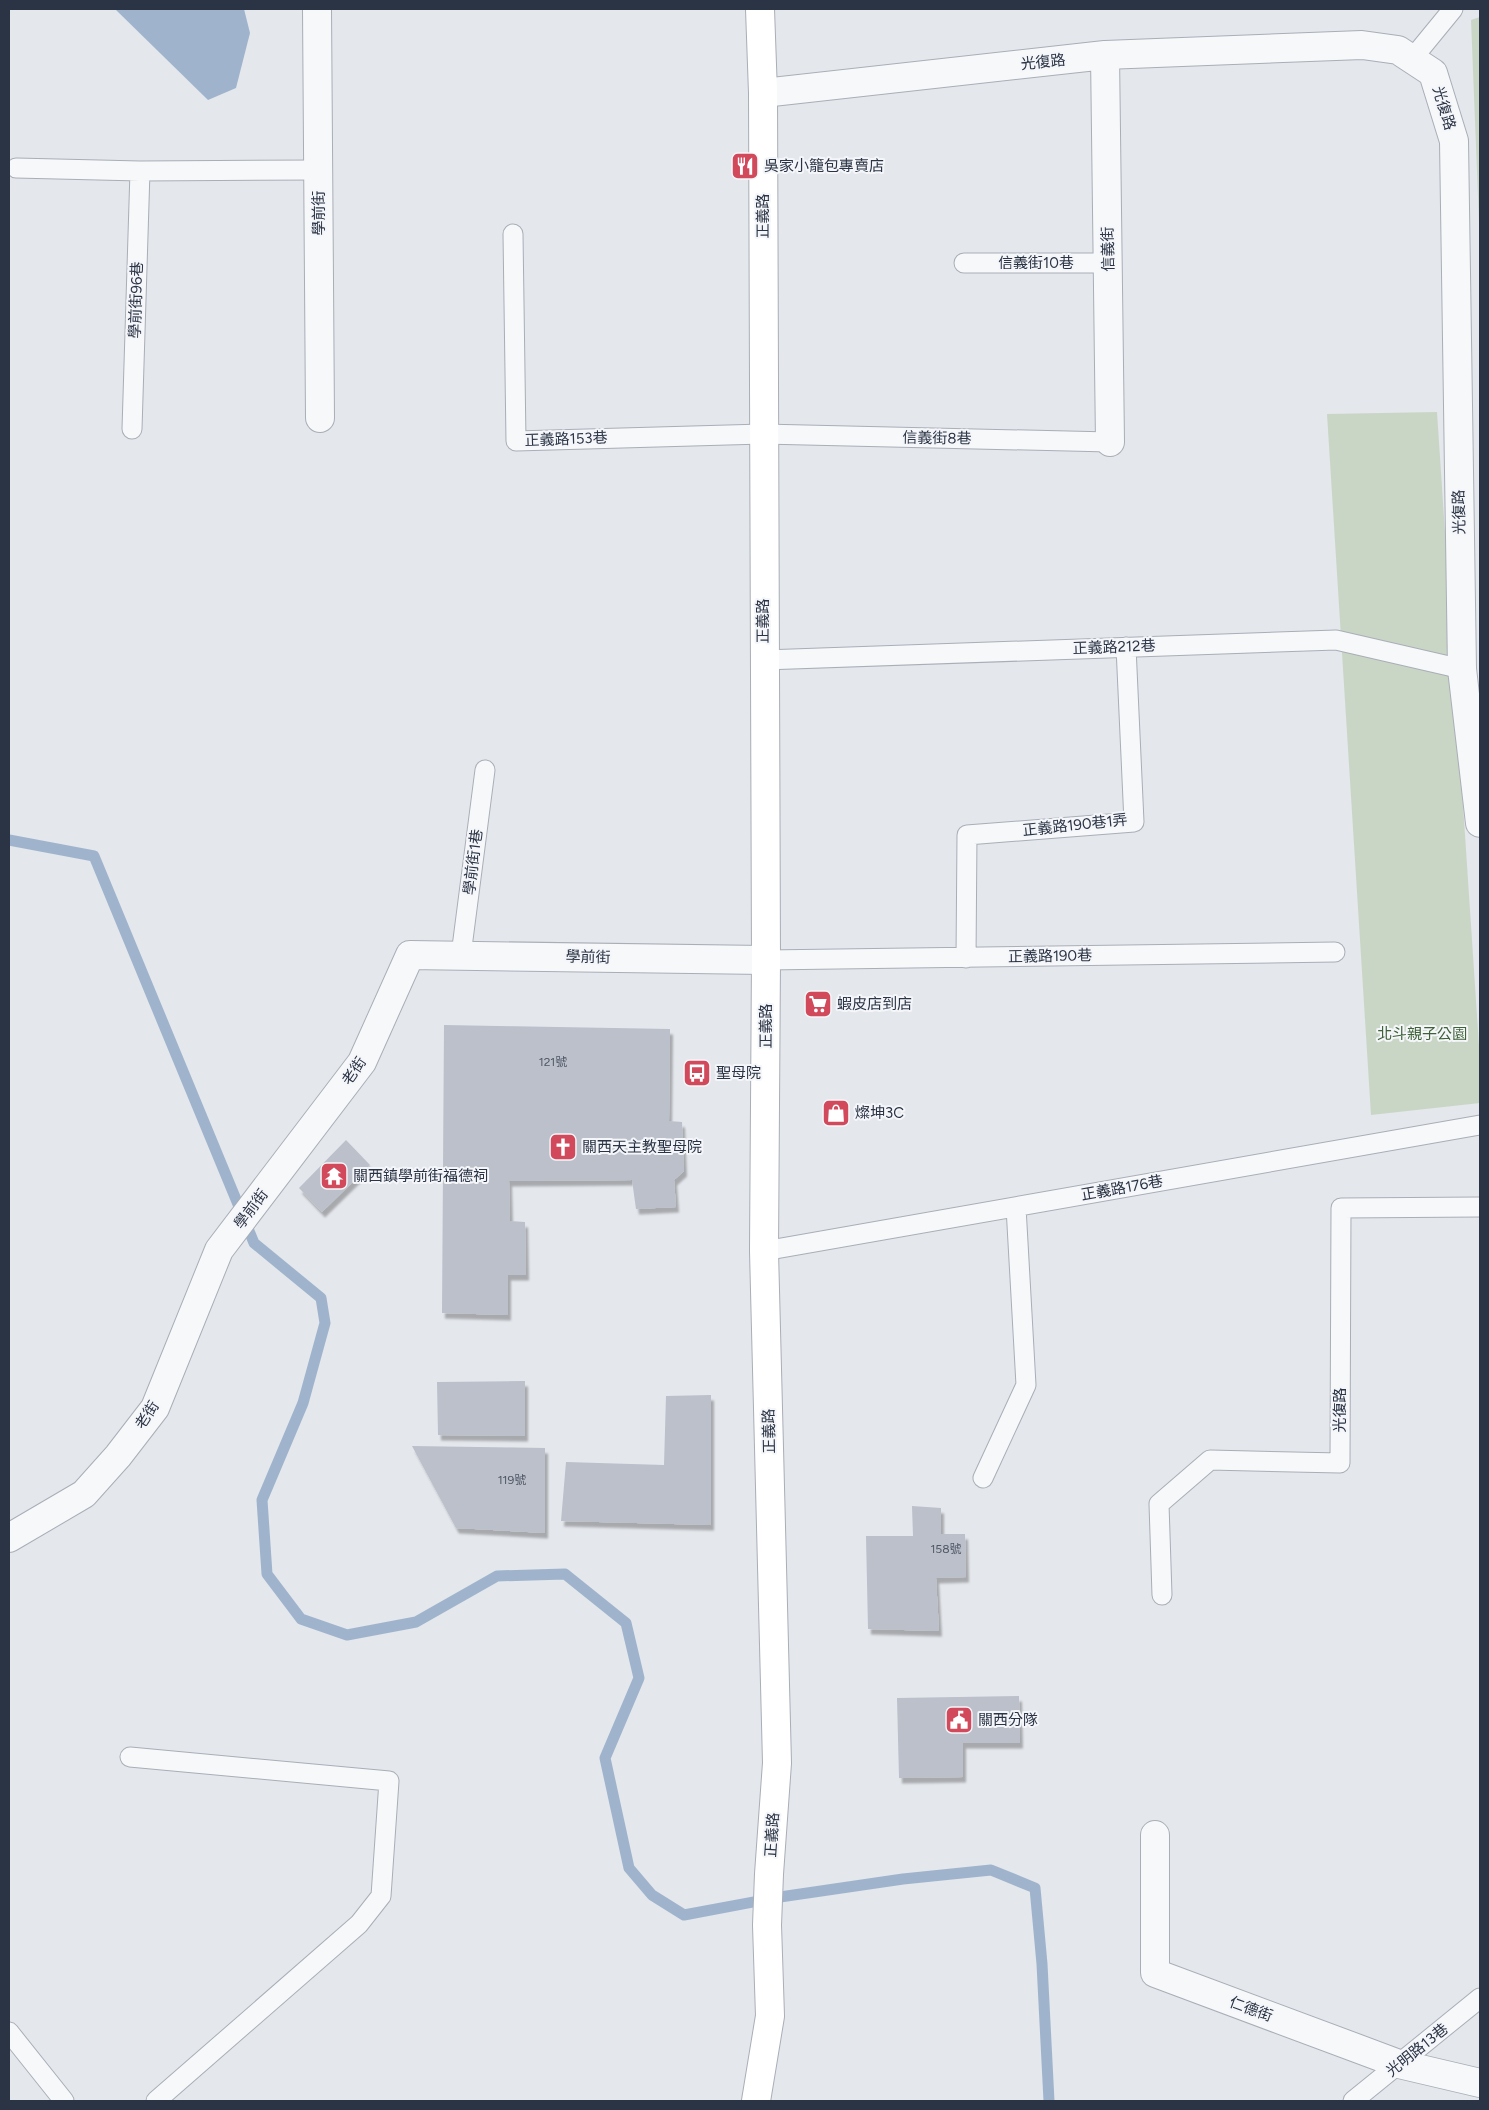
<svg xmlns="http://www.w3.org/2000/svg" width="1489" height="2110" font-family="Figtree,'Noto Sans TC',sans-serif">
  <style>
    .green { fill: #c9d6c5 }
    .water { fill: #9fb4cc }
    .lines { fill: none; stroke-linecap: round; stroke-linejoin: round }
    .stream { stroke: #9fb4cc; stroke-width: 11 }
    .building { fill: #bbc0ca; filter: url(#shadow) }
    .service-casing { stroke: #a9aeb7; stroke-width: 21 }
    .minor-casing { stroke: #a9aeb7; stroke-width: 30 }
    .secondary-casing { stroke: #a9aeb7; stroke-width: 30 }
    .service { stroke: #f7f8fa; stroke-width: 19 }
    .minor { stroke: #f7f8fa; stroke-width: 28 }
    .secondary { stroke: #fff; stroke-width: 28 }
    .labels { text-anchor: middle; stroke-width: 4; stroke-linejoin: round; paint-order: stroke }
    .number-label { font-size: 12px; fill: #4f5766 }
    .street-label { font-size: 15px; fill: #2b3445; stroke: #f4f6f9 }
    .poi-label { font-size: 15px; fill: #2b3445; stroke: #f4f6f9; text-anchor: start }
    .park-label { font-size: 15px; fill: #3f6138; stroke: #f4f6f9 }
  </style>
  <defs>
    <filter id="shadow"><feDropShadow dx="3" dy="5.5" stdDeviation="1" flood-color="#0004"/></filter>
  </defs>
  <rect width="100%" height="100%" fill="#e4e7ec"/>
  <path class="green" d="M1480,17V247L1471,20Z
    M1437,412L1480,1061V1103L1371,1115L1327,414Z"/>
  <path class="water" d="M115,9H244L250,33L236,88L208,100Z"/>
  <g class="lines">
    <path class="stream" d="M9,840L94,856L254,1243L321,1298L325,1323L303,1403L262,1500L267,1574L301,1619L347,1635L416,1622L497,1576L565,1574L626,1623L639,1678L605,1758L629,1868L652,1895L684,1915L780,1897L903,1879L991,1870L1035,1888L1042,1964L1049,2101"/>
  </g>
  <path class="building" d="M444,1025L670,1029L669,1121L682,1122L684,1171L674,1180L676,1207L636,1209L632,1180L509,1181L510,1221L525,1222L526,1275H508V1315L442,1313Z
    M346,1140L370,1165L322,1212L299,1188Z
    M525,1381V1436L438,1435L437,1382Z
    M711,1395V1525L561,1521L566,1462L664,1465L666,1396Z
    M412,1446L545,1448V1533L456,1528Z
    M912,1506L941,1508V1534H965L966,1577L936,1578L939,1631L868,1629L866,1536H913Z
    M1019,1696L1020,1743H963V1777L899,1778L897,1698Z"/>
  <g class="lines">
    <g class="service-casing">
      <path id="service" d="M1412,59L1453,9
        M16,168L140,171
        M513,234L516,441L763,434L1110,442
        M964,263H1108
        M132,429L140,171L319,170
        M764,660L1336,640L1462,669
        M461,955L485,770
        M966,958L967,835L1134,822L1126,647
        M766,960L1335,952
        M764,1251L1480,1125
        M983,1478L1026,1385L1016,1207
        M1162,1595L1159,1504L1210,1460L1340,1463L1341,1208L1480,1207
        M130,1757L389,1781L381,1896L359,1924L156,2101
        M9,2032L64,2101
        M1353,2101L1480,1998"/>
    </g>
    <g class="minor-casing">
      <path id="minor" d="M317,9L320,418
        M1105,55L1110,442
        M763,93L1105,55L1362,45L1398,50L1433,73L1454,141L1462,669L1480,823
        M9,1538L84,1494L118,1456L155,1408L219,1250L362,1062L410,955L766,960
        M1155,1835V1973L1399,2064L1480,2083"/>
    </g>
    <g class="secondary-casing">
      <path id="secondary" d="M756,2101L770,2016L767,1925L769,1874L777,1763L764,1251L766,960L763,93L760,9"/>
    </g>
    <use href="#service" class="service"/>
    <use href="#minor" class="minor"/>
    <use href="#secondary" class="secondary"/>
  </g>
  <defs>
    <g id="restaurant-square" transform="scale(1.4375)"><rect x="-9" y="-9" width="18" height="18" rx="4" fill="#d1495b" stroke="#f4f6f9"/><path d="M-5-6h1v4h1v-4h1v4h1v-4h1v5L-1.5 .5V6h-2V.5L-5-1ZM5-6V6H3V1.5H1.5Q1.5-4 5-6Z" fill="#fff"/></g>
    <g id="supermarket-square" transform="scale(1.4375)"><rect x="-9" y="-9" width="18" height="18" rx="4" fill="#d1495b" stroke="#f4f6f9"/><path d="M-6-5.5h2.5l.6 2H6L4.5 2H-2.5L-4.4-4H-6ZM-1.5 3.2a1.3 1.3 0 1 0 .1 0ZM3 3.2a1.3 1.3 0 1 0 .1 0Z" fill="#fff"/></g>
    <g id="bus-square" transform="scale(1.4375)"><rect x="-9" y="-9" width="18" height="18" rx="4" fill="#d1495b" stroke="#f4f6f9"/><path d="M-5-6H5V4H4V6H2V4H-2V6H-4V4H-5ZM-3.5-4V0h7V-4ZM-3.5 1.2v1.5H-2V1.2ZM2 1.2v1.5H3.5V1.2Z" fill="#fff"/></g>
    <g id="shop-square" transform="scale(1.4375)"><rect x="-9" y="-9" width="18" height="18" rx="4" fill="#d1495b" stroke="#f4f6f9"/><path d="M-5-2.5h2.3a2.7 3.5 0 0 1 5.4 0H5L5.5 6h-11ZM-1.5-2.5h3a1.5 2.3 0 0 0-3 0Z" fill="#fff"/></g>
    <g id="church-square" transform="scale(1.4375)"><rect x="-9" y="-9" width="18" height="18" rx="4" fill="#d1495b" stroke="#f4f6f9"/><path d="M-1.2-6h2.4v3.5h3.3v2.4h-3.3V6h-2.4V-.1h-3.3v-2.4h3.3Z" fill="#fff"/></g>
    <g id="temple-square" transform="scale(1.4375)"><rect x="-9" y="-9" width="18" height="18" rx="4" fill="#d1495b" stroke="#f4f6f9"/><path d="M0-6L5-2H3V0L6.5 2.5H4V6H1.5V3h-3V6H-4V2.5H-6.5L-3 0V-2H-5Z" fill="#fff"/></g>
    <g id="civic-square" transform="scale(1.4375)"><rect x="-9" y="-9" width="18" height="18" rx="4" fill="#d1495b" stroke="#f4f6f9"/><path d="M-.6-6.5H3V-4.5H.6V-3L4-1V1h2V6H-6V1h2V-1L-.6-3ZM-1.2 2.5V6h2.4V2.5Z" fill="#fff"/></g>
  </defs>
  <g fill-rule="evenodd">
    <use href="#restaurant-square" x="745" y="166"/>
    <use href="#supermarket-square" x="818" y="1004"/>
    <use href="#bus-square" x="697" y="1073"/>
    <use href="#shop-square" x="836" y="1113"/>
    <use href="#church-square" x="563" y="1147"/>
    <use href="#temple-square" x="334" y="1176"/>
    <use href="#civic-square" x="959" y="1720"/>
  </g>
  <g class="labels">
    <g class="number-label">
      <text x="553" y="1066">121號</text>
      <text x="512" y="1484">119號</text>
      <text x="946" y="1553">158號</text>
    </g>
    <g class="street-label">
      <text transform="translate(1043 62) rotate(-6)" y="5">光復路</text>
      <text transform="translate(1444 108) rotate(73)" y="5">光復路</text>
      <text transform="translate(319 213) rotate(-90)" y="5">學前街</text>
      <text transform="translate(763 216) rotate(-90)" y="5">正義路</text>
      <text transform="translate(1108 249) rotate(-91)" y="5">信義街</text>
      <text x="1036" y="268">信義街10巷</text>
      <text transform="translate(136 300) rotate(-88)" y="5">學前街96巷</text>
      <text transform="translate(937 438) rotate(1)" y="5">信義街8巷</text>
      <text transform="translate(566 439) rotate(-2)" y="5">正義路153巷</text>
      <text transform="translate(1459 512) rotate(-91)" y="5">光復路</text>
      <text transform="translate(763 621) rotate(-90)" y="5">正義路</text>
      <text transform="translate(1114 647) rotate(-2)" y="5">正義路212巷</text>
      <text transform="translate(1075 825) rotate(-6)" y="5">正義路190巷1弄</text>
      <text transform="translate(473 862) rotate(-83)" y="5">學前街1巷</text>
      <text transform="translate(1050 956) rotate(-1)" y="5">正義路190巷</text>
      <text transform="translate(588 957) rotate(1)" y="5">學前街</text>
      <text transform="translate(766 1026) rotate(-90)" y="5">正義路</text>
      <text transform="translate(354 1071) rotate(-56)" y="5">老街</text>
      <text transform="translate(1122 1188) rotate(-10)" y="5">正義路176巷</text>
      <text transform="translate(251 1209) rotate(-53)" y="5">學前街</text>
      <text transform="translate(1340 1410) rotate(-90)" y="5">光復路</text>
      <text transform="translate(147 1415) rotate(-57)" y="5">老街</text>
      <text transform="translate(769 1431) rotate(-91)" y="5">正義路</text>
      <text transform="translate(772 1835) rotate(-86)" y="5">正義路</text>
      <text transform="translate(1251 2009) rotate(20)" y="5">仁德街</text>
      <text transform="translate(1417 2050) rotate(-39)" y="5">光明路13巷</text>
    </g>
    <g class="poi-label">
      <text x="764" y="171">吳家小籠包專賣店</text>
      <text x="837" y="1009">蝦皮店到店</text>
      <text x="716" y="1078">聖母院</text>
      <text x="855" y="1118">燦坤3C</text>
      <text x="582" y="1152">關西天主教聖母院</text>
      <text x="353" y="1181">關西鎮學前街福德祠</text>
      <text x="978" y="1725">關西分隊</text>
    </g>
    <g class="park-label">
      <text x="1422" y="1039">北斗親子公園</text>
    </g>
  </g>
  <rect width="1489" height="2110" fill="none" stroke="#2b3445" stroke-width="20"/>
</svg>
